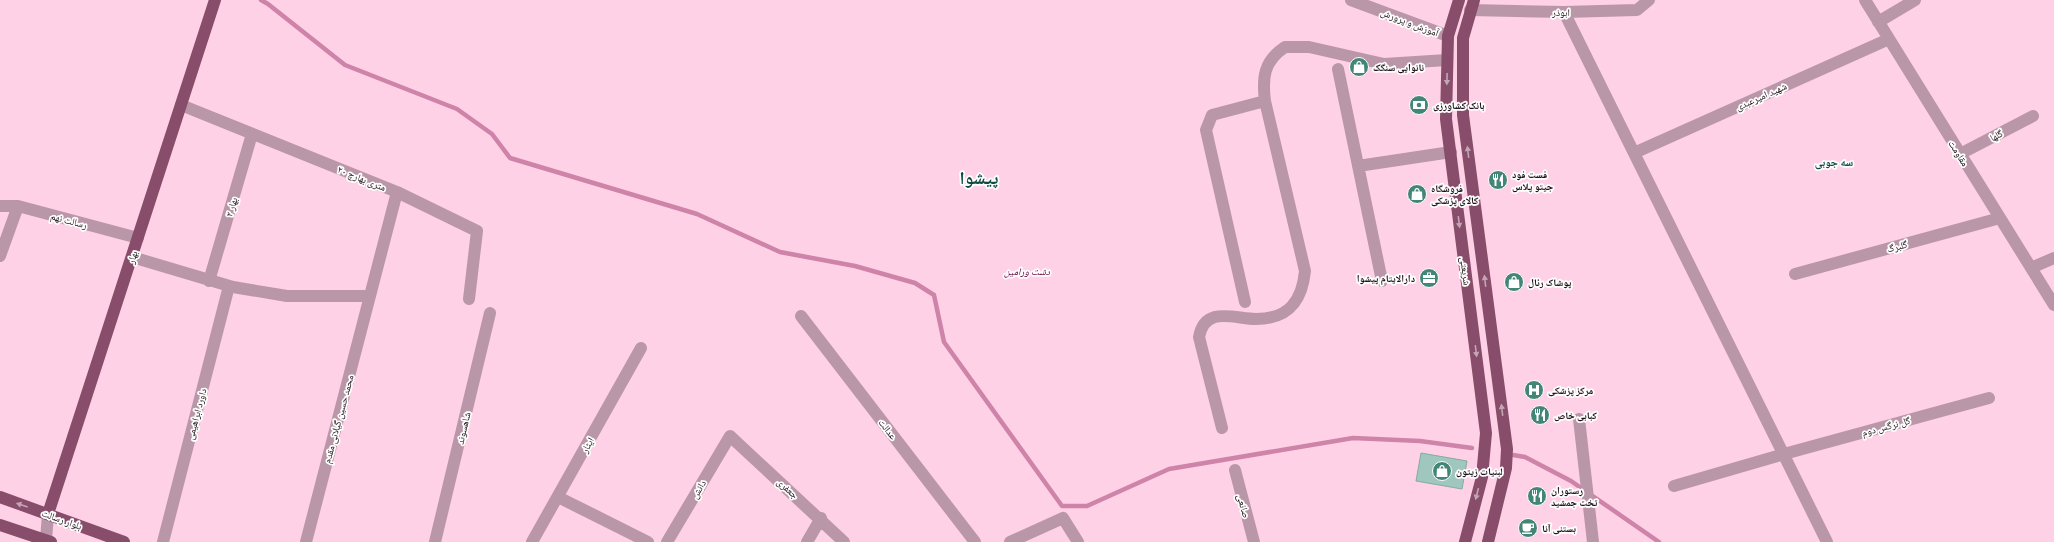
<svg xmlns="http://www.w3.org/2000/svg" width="2054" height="542" font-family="'IBM Plex Serif','Noto Naskh Arabic',serif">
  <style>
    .green { fill: #ffd1e6 }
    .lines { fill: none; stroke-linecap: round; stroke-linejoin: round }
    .stream { stroke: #ce83a9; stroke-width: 4.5 }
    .building { fill: #9fc7bd; stroke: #84aba2 }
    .minor { stroke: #ba97a8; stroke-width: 12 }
    .major { stroke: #884d6b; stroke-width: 12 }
    .oneway { fill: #c3a6b4 }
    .labels { text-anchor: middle; stroke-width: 3.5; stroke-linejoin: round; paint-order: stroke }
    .street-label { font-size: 10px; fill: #1e1218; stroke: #fefefe }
    .poi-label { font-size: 10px; font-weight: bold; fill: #1e1218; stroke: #fefefe; text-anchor: start }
    .park-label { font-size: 10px; font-style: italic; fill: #620441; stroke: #fefefe }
    .neighbourhood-label { font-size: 11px; font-weight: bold; fill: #0f493f; stroke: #fefefe }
    .town-label { font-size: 18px; font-weight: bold; fill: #0f493f; stroke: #fefefe }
  </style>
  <rect width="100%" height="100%" fill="#fbecf3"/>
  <path class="green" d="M0,0H2054V542H0Z"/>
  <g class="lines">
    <path class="stream" d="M261,0L268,4L345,65L457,109L492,134L510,158L697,214L780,252L855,266L915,283L934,295L944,342L1062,506H1087L1169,469L1353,438L1420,441L1472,448
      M1513,455L1525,457L1571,481L1659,542"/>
  </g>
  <path class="building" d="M1421,453L1467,461L1462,489L1416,481Z"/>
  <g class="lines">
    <path class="minor" d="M1351,0L1448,36
      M1865,0L2054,305
      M1470,10L1564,12L1637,10L1649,0
      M1564,12L1827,542
      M1878,22L1915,0
      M1338,69L1382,281
      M181,105L397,192L477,231L469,299
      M1634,153L1889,39
      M1960,154L2033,116
      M1358,166L1451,152
      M0,206H18L138,238
      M0,256L18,206
      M132,257L233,287L287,296H370
      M2031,268L2054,258
      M1795,274L2000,218
      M209,281L252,134
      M1245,302L1206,130L1212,115L1265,101
      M801,316L975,542
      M1579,419L1593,542
      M1222,428L1199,337C1205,305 1235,319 1256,319C1289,319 1302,301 1305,271L1265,101C1262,77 1264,61 1285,47H1309L1384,64L1447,60
      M1235,470L1254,542
      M1674,486L1784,454L1989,398
      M558,497L648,542
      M46,540L48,514
      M163,542L229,286
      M306,542L397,192
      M435,542L490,313
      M532,542L641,348
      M667,542L730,436L844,542
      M807,542L821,518
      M1010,542L1063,518L1078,542"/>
    <path class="major" d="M1459,0L1448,36L1446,119L1486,433L1482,477L1465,542
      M1474,0L1463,38V115L1507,449L1506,468L1488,542
      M0,497L124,542
      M48,514L215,0
      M0,525L51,542"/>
  </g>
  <defs><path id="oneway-solid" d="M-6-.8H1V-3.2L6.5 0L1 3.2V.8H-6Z"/></defs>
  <g class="oneway">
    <use href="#oneway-solid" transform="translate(1447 79) rotate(91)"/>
    <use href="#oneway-solid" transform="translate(1468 152) rotate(-97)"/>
    <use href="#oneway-solid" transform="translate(1459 222) rotate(83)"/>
    <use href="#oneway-solid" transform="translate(1485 281) rotate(-97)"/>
    <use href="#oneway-solid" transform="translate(1476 351) rotate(83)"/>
    <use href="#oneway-solid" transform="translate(1502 410) rotate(-97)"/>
    <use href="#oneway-solid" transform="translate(1477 494) rotate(104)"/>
    <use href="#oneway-solid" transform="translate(22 505) rotate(-161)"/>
  </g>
  <defs>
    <g id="shop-disc" transform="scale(1)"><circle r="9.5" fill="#438678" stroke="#fefefe"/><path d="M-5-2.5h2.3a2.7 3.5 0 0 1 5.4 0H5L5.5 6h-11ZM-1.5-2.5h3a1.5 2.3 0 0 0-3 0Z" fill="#fff"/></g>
    <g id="bank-disc" transform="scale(1)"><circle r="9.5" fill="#438678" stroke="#fefefe"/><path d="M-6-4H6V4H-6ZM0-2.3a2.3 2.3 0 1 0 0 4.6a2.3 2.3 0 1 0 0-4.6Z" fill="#fff"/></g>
    <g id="restaurant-disc" transform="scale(1)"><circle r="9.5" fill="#438678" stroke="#fefefe"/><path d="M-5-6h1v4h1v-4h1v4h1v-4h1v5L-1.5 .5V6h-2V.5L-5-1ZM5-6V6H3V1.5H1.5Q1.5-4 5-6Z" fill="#fff"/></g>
    <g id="office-disc" transform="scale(1)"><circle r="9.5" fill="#438678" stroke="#fefefe"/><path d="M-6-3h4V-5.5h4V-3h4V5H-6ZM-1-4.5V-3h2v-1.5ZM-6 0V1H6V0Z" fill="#fff"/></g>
    <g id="hospital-disc" transform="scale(1)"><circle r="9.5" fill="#438678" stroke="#fefefe"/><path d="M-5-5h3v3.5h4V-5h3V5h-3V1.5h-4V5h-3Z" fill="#fff"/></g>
    <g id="cafe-disc" transform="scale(1)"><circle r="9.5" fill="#438678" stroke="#fefefe"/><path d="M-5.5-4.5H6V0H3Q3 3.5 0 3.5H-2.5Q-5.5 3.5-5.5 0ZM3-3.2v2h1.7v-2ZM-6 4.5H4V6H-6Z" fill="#fff"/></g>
  </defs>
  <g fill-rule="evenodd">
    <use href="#shop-disc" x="1359" y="67"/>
    <use href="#bank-disc" x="1419" y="105"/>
    <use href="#restaurant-disc" x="1498" y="180"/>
    <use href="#shop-disc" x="1417" y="194"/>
    <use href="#office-disc" x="1429" y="278"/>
    <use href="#shop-disc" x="1514" y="282"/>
    <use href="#hospital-disc" x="1534" y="390"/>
    <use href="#restaurant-disc" x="1540" y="415"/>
    <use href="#shop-disc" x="1442" y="471"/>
    <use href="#restaurant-disc" x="1537" y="496"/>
    <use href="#cafe-disc" x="1528" y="528"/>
  </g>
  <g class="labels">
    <g class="street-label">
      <text x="1561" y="16">ابوذر</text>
      <text transform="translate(1410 22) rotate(21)" y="4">آموزش و پرورش</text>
      <text transform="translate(1761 96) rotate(-24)" y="4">شهید امیرعبدی</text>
      <text transform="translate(1996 135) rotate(-28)" y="4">گلها</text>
      <text transform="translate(1959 153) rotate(58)" y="4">مقاومت</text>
      <text transform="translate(362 178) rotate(22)" y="4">۲۰ متری بهارچ</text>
      <text transform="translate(231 207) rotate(-74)" y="4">بهار ۲</text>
      <text transform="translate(69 220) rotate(15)" y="4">رسالت نهم</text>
      <text transform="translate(1897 246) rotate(-15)" y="4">گلبرگ</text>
      <text transform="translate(132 257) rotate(-72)" y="4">بهار</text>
      <text transform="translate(1466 271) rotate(83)" y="4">شریعتی</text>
      <text transform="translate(196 414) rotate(-75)" y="4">داورد ابراهیمی</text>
      <text transform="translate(338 419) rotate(-75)" y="4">محمد حسین گیلانی مقدم</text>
      <text transform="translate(1886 426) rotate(-15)" y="4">گل نرگس دوم</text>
      <text transform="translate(463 428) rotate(-77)" y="4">شاهسوند</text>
      <text transform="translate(888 429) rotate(52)" y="4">عدالت</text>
      <text transform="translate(587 445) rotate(-61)" y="4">ایثار</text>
      <text transform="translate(788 488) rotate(42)" y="4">جعفری</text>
      <text transform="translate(698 489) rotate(-59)" y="4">دانش</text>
      <text transform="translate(1244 506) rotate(75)" y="4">صانعی</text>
      <text transform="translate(62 519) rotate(20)" y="4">بلوار رسالت</text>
    </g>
    <g class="poi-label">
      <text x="1373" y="71">نانوایی سنگک</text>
      <text x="1433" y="109">بانک کشاورزی</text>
      <text x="1512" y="178">فست فود<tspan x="1512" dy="12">جیتو پلاس</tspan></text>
      <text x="1431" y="192">فروشگاه<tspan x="1431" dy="12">کالای پزشکی</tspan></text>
      <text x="1415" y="282" text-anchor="end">دارالایتام پیشوا</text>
      <text x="1528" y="286">پوشاک رئال</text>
      <text x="1548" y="394">مرکز پزشکی</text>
      <text x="1554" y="419">کبابی خاص</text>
      <text x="1456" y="475">لبنیات زیتون</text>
      <text x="1551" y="494">رستوران<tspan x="1551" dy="12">تخت جمشید</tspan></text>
      <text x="1542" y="532">بستنی آنا</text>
    </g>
    <g class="park-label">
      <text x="1027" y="275">دشت ورامین</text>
    </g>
    <g class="neighbourhood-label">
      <text x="1834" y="166">سه جوبی</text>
    </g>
    <g class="town-label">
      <text x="979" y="184">پیشوا</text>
    </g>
  </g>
</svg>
